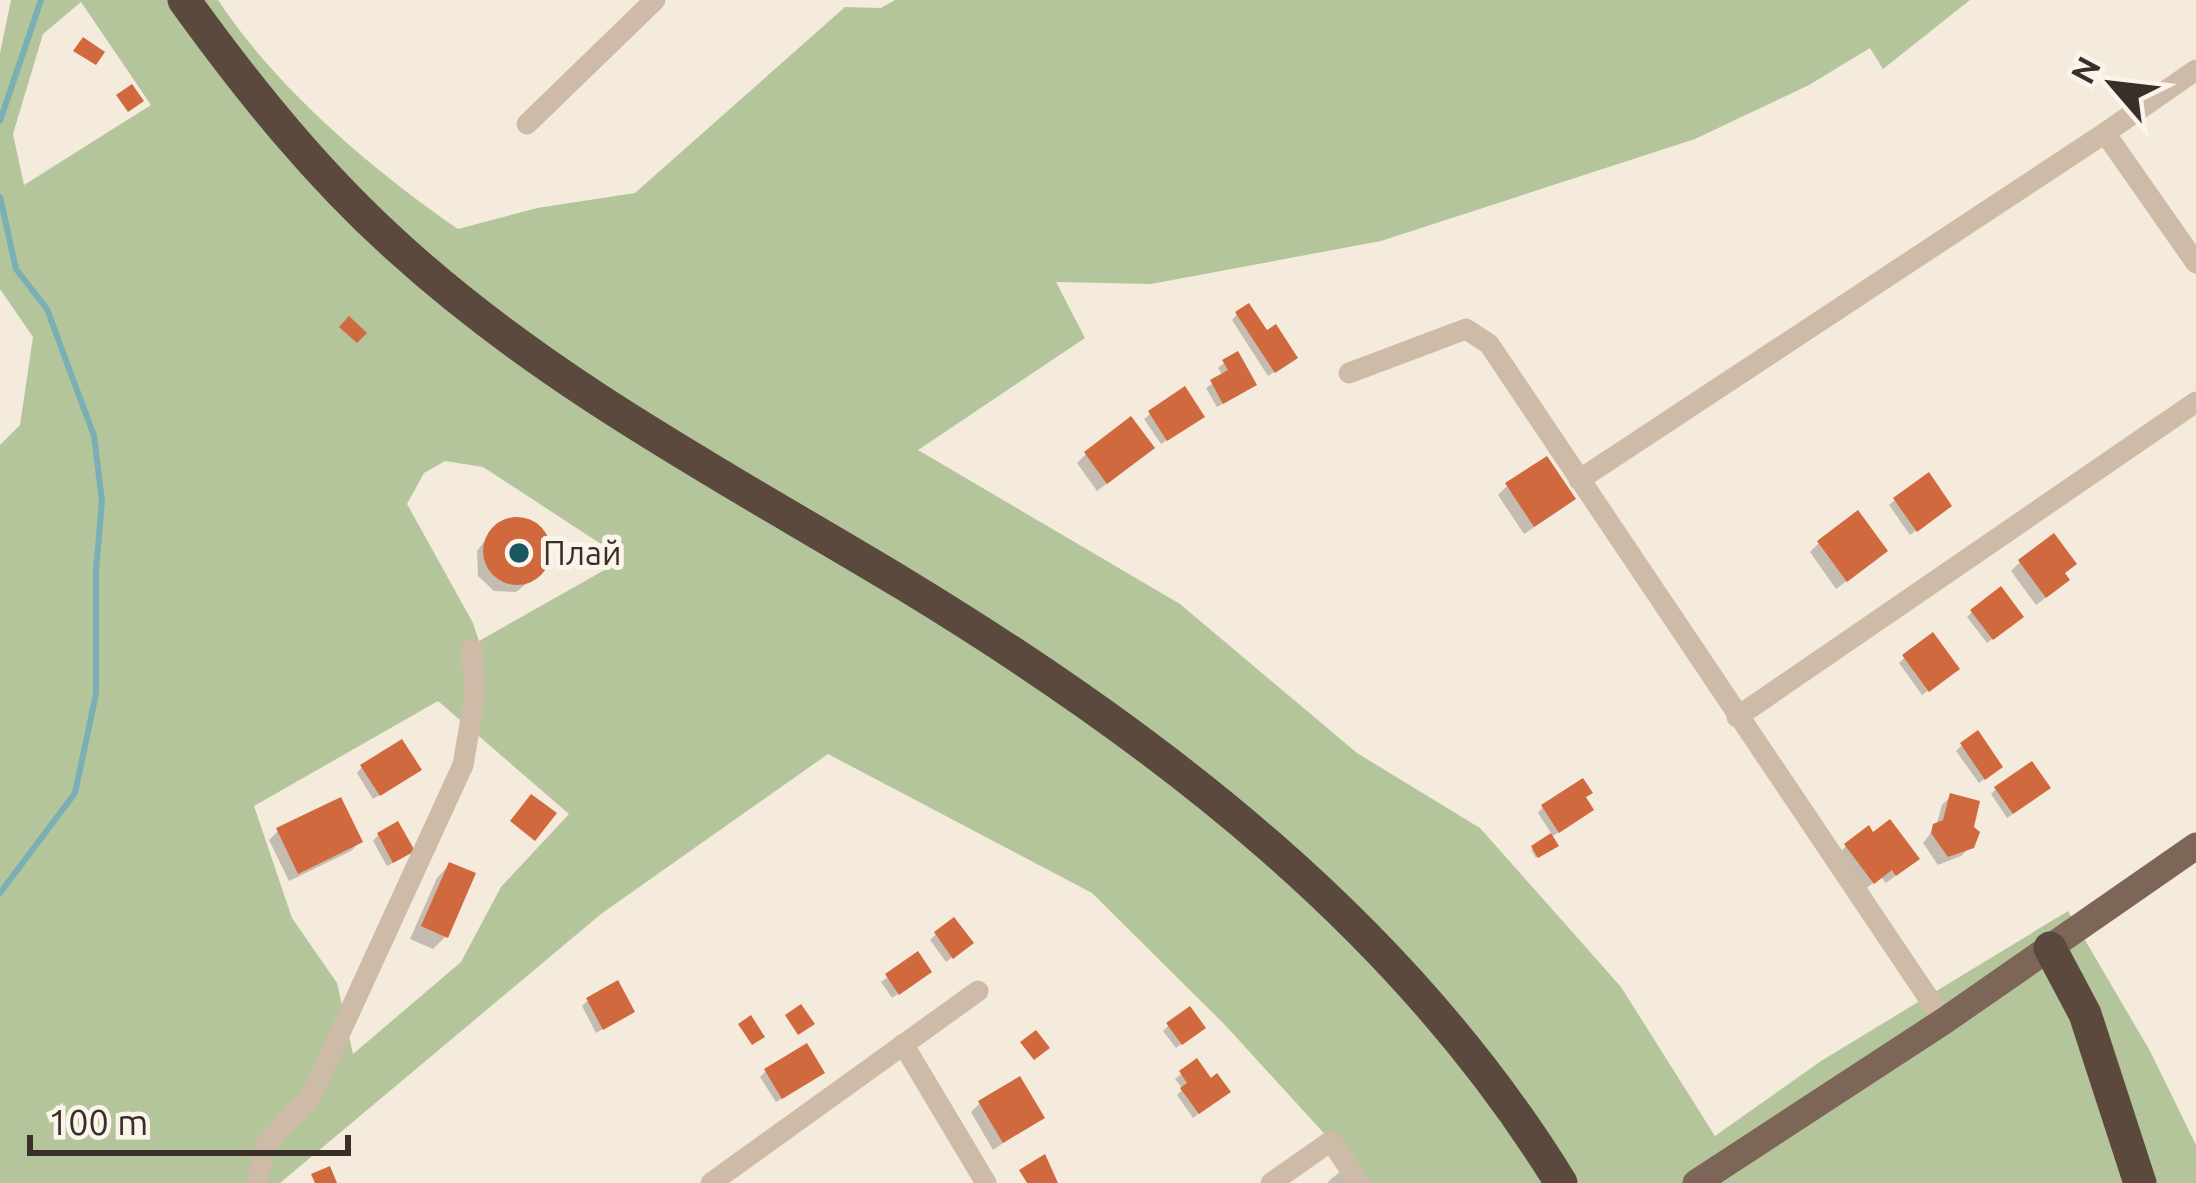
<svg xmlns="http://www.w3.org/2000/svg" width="2196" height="1183" font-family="Ubuntu,sans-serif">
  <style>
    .green { fill: #b5c59b; fill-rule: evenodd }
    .shadow { fill: #0003 }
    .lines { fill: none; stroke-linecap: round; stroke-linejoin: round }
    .stream { stroke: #79afb5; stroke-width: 6 }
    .building { fill: #d1693e }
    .minor { stroke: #cebba7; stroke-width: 21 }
    .major { stroke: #7d6658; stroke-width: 27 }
    .highway { stroke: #5c493e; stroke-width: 33 }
    .poi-dot { fill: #195860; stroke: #fbf4ea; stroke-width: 4.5 }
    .labels { text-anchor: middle; stroke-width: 10; stroke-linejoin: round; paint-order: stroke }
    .poi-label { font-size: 33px; fill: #3a2f28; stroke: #fbf4ea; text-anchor: start }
  </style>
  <rect width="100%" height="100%" fill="#f5ebdd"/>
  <path class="green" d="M11,0H218C275,87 372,170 458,229L537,208L635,193L845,7L881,8L895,0H1970L1883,69L1870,48L1809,85L1695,139L1381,241L1151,284L1056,282L1085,338L918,450L1180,604L1357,753L1480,828L1621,987L1715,1136L1821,1061L2068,911L2150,1051L2196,1145V1183H1360L1331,1141L1225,1025L1092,893L828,754L601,914L280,1183H0V445L20,425L33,337L0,289V53ZM81,2L151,105L24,185L13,134L43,34ZM445,461L483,467L624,559L479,641L473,623L407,504L424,473ZM438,701L569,814L501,887L461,962L353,1054L337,983L292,918L254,806Z"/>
  <path class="shadow" d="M1237,314L1289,363L1268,376L1232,320Z
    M1224,363L1247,390L1217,407L1206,388L1223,376L1218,368Z
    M1150,414L1196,422L1161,444L1144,419Z
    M1086,454L1142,457L1097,491L1077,463Z
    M1507,486L1563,508L1524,534L1498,495Z
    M1895,500L1943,511L1910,535L1889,505Z
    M508,521L530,522L547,538V560L543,570L516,592L494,591L478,576L477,551L492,531Z
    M1819,543L1875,560L1836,589L1810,552Z
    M2020,562L2062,574L2057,589L2036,605L2011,571Z
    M1972,612L2015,622L1987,643L1967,617Z
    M1904,658L1951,674L1922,695L1899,663Z
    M1962,745L1994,772L1979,783L1956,751Z
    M362,767L412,775L373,799L357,773Z
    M1996,789L2042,793L2007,818L1991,794Z
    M1951,796L1971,846L1961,856L1938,865L1923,843L1936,826L1942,805Z
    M1583,798L1585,815L1550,838L1555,846L1536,858L1531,850L1553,836L1538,813L1543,807Z
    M278,831L360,842L351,851L289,881L269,840Z
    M378,835L406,856L387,866L373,841Z
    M1846,846L1907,867L1886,883L1881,877L1864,890L1837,855Z
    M449,865L446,936L433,949L410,939L437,878Z
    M936,934L964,948L946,962L930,940Z
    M917,955L923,977L892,998L881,982Z
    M587,1001L632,1012L596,1033L582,1006Z
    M1168,1026L1197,1033L1176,1048L1163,1031Z
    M1197,1062L1221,1097L1193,1118L1177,1095L1183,1089L1175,1079Z
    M766,1071L815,1078L776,1102L760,1077Z
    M980,1103L1041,1117L993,1150L971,1112Z
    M1341,1171L1350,1183H1327L1331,1179Z"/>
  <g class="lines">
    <path class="stream" d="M0,121L41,0
      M0,197L16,269L47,309L94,436L102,501L96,570V694L75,793L0,893"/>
  </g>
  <path class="building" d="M83,37L105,52L96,65L73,51Z
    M132,84L144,101L128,112L116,95Z
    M1249,303L1267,330L1276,324L1298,358L1275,373L1235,312Z
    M349,316L367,333L357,343L339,327Z
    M1238,351L1257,385L1223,404L1210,380L1228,370L1222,360Z
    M1185,386L1205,417L1167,441L1148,411Z
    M1131,416L1155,448L1107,484L1084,452Z
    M1547,456L1576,499L1534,527L1505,483Z
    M1929,472L1952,506L1917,532L1893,498Z
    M1858,510L1888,551L1847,582L1817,541Z
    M483 551a34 34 0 1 1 68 0a34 34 0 1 1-68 0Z
    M2054,533L2077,564L2065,573L2070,580L2046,598L2018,560Z
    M2001,586L2024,617L1993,640L1970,610Z
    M1933,632L1960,669L1929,692L1902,655Z
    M1978,730L2003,767L1985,780L1960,743Z
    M402,739L422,770L380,796L360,765Z
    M2032,761L2051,788L2013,814L1994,787Z
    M1583,778L1593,793L1586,797L1594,810L1559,833L1541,805Z
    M1950,793L1980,801L1974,827L1980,832L1974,848L1948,857L1931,833L1933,824L1943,820Z
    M531,794L557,813L535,841L510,821Z
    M341,797L363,842L298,874L276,828Z
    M1890,819L1920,859L1896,876L1892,870L1874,884L1844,844L1869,825L1873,832Z
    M398,821L415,851L393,863L377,833Z
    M1551,833L1559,846L1538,858L1531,846Z
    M449,862L476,873L448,938L421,926Z
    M954,917L974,943L953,959L934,932Z
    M918,951L932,972L899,995L885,974Z
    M618,980L635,1012L603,1030L586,998Z
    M801,1004L815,1024L798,1035L785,1015Z
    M1190,1006L1206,1028L1182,1045L1166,1023Z
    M751,1015L765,1037L752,1045L738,1024Z
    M1036,1030L1050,1048L1034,1060L1020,1042Z
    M807,1043L825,1073L782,1099L764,1069Z
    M1197,1058L1211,1078L1217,1073L1231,1092L1199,1114L1180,1088L1187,1083L1179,1071Z
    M1020,1076L1045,1118L1003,1143L978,1101Z
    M1045,1154L1058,1183H1027L1019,1170Z
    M330,1166L337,1183H315L311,1174Z"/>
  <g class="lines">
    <path class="minor" d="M527,124L655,0
      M2105,133L2196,70
      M1349,373L1466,329L1489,344L1944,1021
      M1579,480L2105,133L2196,263
      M1737,717L2196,402
      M903,1044L986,1183
      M257,1183L266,1144L311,1096L463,765L475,695L472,649
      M711,1183L978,991
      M1271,1183L1331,1141L1359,1183"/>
    <path class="major" d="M1696,1183L1944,1021L2196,846"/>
    <path class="highway" d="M184,0C249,90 318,176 401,250C551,386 735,482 907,586C1160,740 1404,927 1561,1183
      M2050,948L2085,1014L2140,1183"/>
  </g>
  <circle class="poi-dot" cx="519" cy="553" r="12"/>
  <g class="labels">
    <g class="poi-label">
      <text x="543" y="565">Плай</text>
    </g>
  </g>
  <g transform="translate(2112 84) rotate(298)" stroke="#fbf4ea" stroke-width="9" paint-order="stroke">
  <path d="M0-9L21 45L0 30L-21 45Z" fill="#3a2f28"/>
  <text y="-18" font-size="33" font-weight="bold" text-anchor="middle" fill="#3a2f28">N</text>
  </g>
  <path d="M30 1135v18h318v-18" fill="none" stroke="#3a2f28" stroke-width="6"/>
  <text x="48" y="1135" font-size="36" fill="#3a2f28" stroke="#fbf4ea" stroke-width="9" paint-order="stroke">100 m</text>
</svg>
